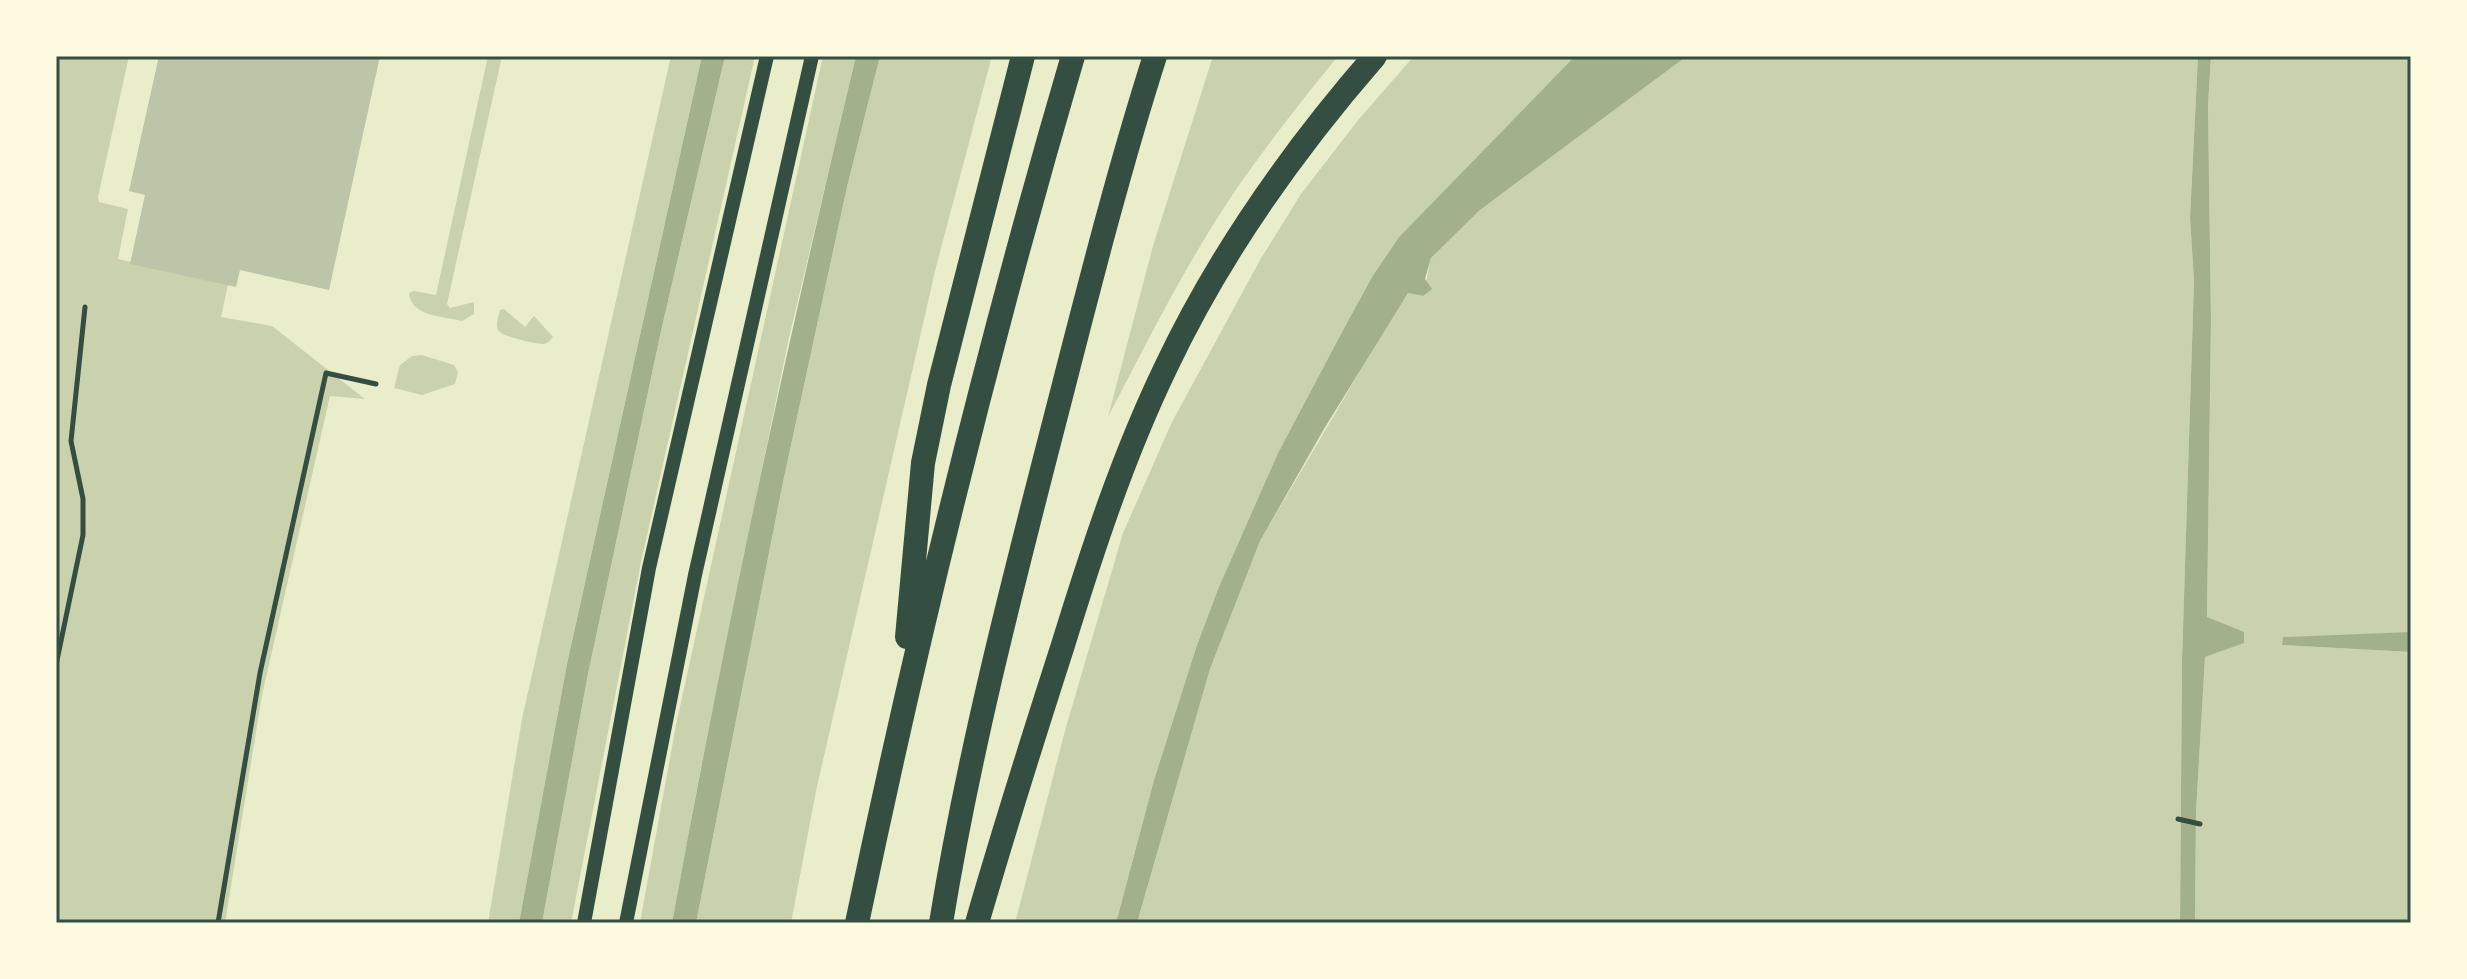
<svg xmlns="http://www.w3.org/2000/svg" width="2467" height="979" font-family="'Sofia Sans Condensed',sans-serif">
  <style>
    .green { fill: #cad2ad }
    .water { fill: #a3b18a }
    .building { fill: #bcc5a7 }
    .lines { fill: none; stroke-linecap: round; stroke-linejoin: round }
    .path { stroke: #344e41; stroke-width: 5 }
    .tertiary { stroke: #344e41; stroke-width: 14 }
    .motorway { stroke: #344e41; stroke-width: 24 }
    .neatline { fill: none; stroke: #344e41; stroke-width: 3 }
  </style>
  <rect width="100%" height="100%" fill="#e9edc9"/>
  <path class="green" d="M56,56H129L98,197L99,202L128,209L118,259L228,284L221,317L272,326L365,399L330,396L262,695L225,923H56Z
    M488,56H502L447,304L450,308L474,302V314L462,321C443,316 411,317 409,293L414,291L436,295Z
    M671,56H702L567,664L519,923H488L522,719Z
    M725,56H755L641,562L571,923H542L588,674L661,331Z
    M823,56H856L788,342L701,767L672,923H640L676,725Z
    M880,56H992L936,267L816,791L791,923H696L783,482L847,187Z
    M1213,56H1338C1303,99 1269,142 1237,188C1188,260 1148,340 1108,417L1153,246Z
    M1414,56H1575L1399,237L1372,277L1342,332L1278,453L1218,589L1196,648L1154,780L1116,923H1015L1066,727L1123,533L1172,422L1260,260L1301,194L1359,119Z
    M1687,56H2198L2190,218L2194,281L2182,660L2180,923H1137L1210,669L1260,541L1386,327L1408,293L1423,296L1431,258L1480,210Z
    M2211,56H2411V632L2282,645L2411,652V923H2195L2196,812L2205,657L2244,642L2243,632L2207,618L2211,322L2208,106Z
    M504,309L525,327L534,316L553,337C549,341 549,343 543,344C535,344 502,337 498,330C495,324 499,316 500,310Z
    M422,355L454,365L458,372L455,384L422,395L394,388L400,365L412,356Z"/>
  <path class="water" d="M702,56H725L661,331L588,674L542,923H519L567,664Z
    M856,56H880L847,187L783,482L696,923H672C725,632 787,343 856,56Z
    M1575,56H1687L1480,210L1431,258L1425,279L1432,289L1423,296L1408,293L1324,429L1260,541L1210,669L1137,923H1116L1154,780L1196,648L1218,589L1278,453L1342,332L1372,277L1399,237Z
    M2198,56H2211L2208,106L2211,320L2207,617L2244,632V643L2205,657L2196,812L2195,923H2180L2182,660L2194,281L2190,218Z
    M2411,632V652L2282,645L2283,637Z"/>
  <path class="building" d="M159,56H380L329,290L240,270L236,287L130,264L145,195L129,191Z"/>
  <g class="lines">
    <path class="path" d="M56,665L83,535V499L71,441L85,307
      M2178,819L2200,824
      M218,923L260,673L326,373L376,384"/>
    <path class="tertiary" d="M584,923L649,568L767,56
      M626,923L695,575L812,56"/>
    <path class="motorway" d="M907,637L923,463L939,385L1023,56
      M857,923C918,631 989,342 1073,56
      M941,923C968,757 1010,594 1052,431C1084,307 1116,178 1155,56
      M977,923C1004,830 1033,738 1063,645C1092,551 1123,456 1166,367C1219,255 1294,149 1375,56"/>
  </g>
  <rect width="2467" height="979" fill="none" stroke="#fefae0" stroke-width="116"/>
  <rect x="58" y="58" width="2351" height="863" class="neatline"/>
</svg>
